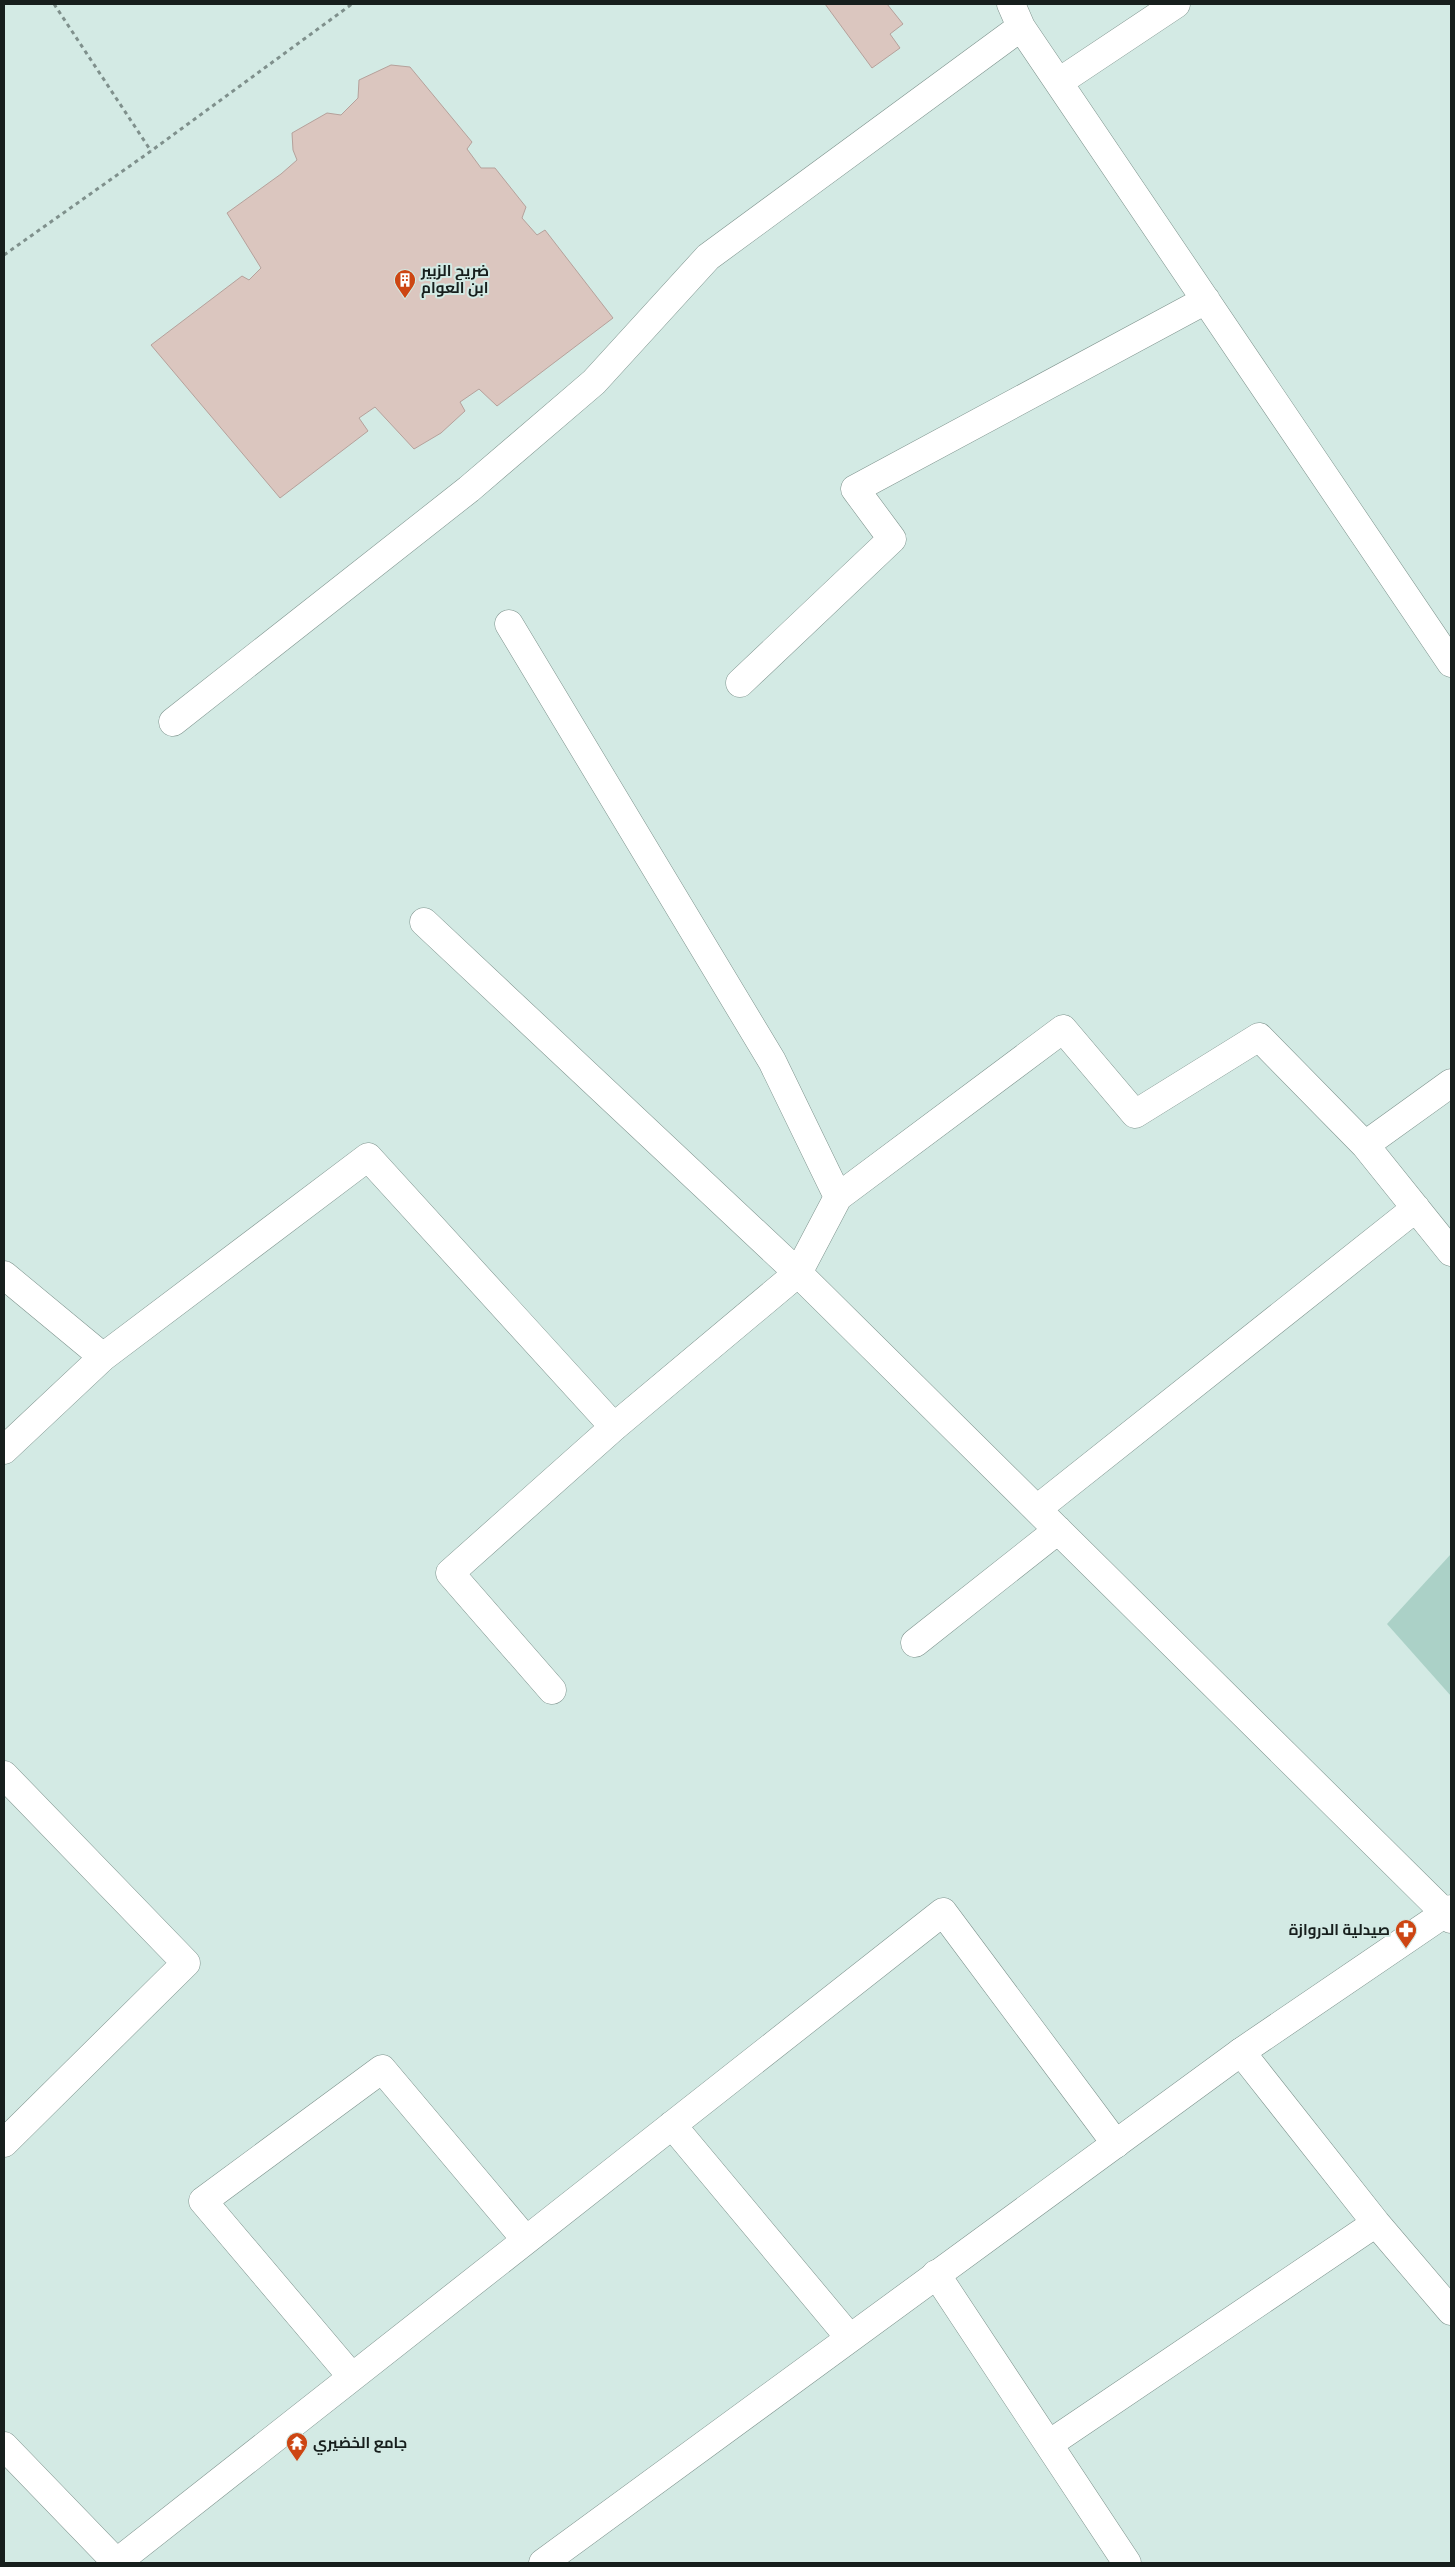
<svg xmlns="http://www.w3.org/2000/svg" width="1455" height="2567" font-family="'Fira Sans',Cairo,sans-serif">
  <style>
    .green { fill: #abd1c7 }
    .building { fill: #dbc6bf; stroke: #b5a19b }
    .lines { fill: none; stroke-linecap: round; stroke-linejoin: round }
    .minor-casing { stroke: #7e938d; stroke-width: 29 }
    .tertiary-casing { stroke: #7e938d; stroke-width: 29 }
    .path { stroke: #7f908c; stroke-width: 3; stroke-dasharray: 4 4; stroke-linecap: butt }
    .minor { stroke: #fff; stroke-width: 28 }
    .tertiary { stroke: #fff; stroke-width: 28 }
    .labels { text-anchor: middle; stroke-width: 4; stroke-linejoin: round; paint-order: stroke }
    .poi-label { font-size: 15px; font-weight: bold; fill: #171f1d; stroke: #d3eae4; text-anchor: start }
  </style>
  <rect width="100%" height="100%" fill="#d3eae4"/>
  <path class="green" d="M1451,1554V1696L1387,1624Z"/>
  <path class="building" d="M825,4H887L903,24L890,34L900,48L872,68Z
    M391,65L410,67L472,142L467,149L481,168H495L526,207L522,218L537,235L545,230L613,318L497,406L479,389L460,402L465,411L441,433L414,449L375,407L359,418L368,431L280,498L151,345L242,276L249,280L261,268L227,213L281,174L297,160L293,150L292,133L327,113L341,115L358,98L359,80Z"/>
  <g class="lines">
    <g class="minor-casing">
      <path id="minor" d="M1011,4L1021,27L1451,663
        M1059,82L1176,4
        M509,624L772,1061L838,1197
        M740,683L892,539L855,489L1206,300
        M173,722L469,489L594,382L708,257L1021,27
        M424,922L798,1273L1451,1919
        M1365,1145L1451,1083
        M4,1275L103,1357
        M4,1450L103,1357L368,1157L614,1427
        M1037,1509L1416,1208
        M915,1643L1058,1530
        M552,1690L450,1573L614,1427L798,1273L838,1197L1063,1029L1135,1114L1259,1037L1365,1145L1451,1252
        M4,1775L186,1963L4,2143
        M1241,2052L1376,2223L1451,2311
        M672,2125L849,2337
        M936,2274L1127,2563
        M352,2377L203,2201L382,2069L526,2240
        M1049,2444L1376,2223
        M116,2563L943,1912L1116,2144"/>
    </g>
    <g class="tertiary-casing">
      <path id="tertiary" d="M4,2446L117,2563
        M543,2563L1241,2052L1451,1909"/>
    </g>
    <path class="path" d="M54,4L151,151
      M4,255L151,151L352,4"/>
    <use href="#minor" class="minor"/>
    <use href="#tertiary" class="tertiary"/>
  </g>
  <defs>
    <g id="building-pin" transform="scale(1.125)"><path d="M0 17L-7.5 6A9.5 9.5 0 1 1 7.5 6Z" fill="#cd4613" stroke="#d3eae4"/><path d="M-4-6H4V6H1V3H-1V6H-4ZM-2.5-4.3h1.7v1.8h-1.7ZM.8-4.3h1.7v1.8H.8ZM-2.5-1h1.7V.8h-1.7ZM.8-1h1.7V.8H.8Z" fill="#fff"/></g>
    <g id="pharmacy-pin" transform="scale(1.125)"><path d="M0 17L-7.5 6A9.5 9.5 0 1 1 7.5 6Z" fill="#cd4613" stroke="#d3eae4"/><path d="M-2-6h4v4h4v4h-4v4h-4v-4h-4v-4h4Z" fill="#fff"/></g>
    <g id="temple-pin" transform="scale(1.125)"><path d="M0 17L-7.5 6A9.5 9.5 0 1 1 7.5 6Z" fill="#cd4613" stroke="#d3eae4"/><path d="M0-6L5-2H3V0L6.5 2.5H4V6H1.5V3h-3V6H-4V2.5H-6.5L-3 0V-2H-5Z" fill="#fff"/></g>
  </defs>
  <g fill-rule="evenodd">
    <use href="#building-pin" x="405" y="280"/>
    <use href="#pharmacy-pin" x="1406" y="1930"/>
    <use href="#temple-pin" x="297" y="2443"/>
  </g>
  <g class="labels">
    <g class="poi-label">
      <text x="421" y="276">ضريح الزبير<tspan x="421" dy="17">ابن العوام</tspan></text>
      <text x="1390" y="1935" text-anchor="end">صيدلية الدروازة</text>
      <text x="313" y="2448">جامع الخضيري</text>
    </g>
  </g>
  <rect width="1455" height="2567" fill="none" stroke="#171f1d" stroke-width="10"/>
</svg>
